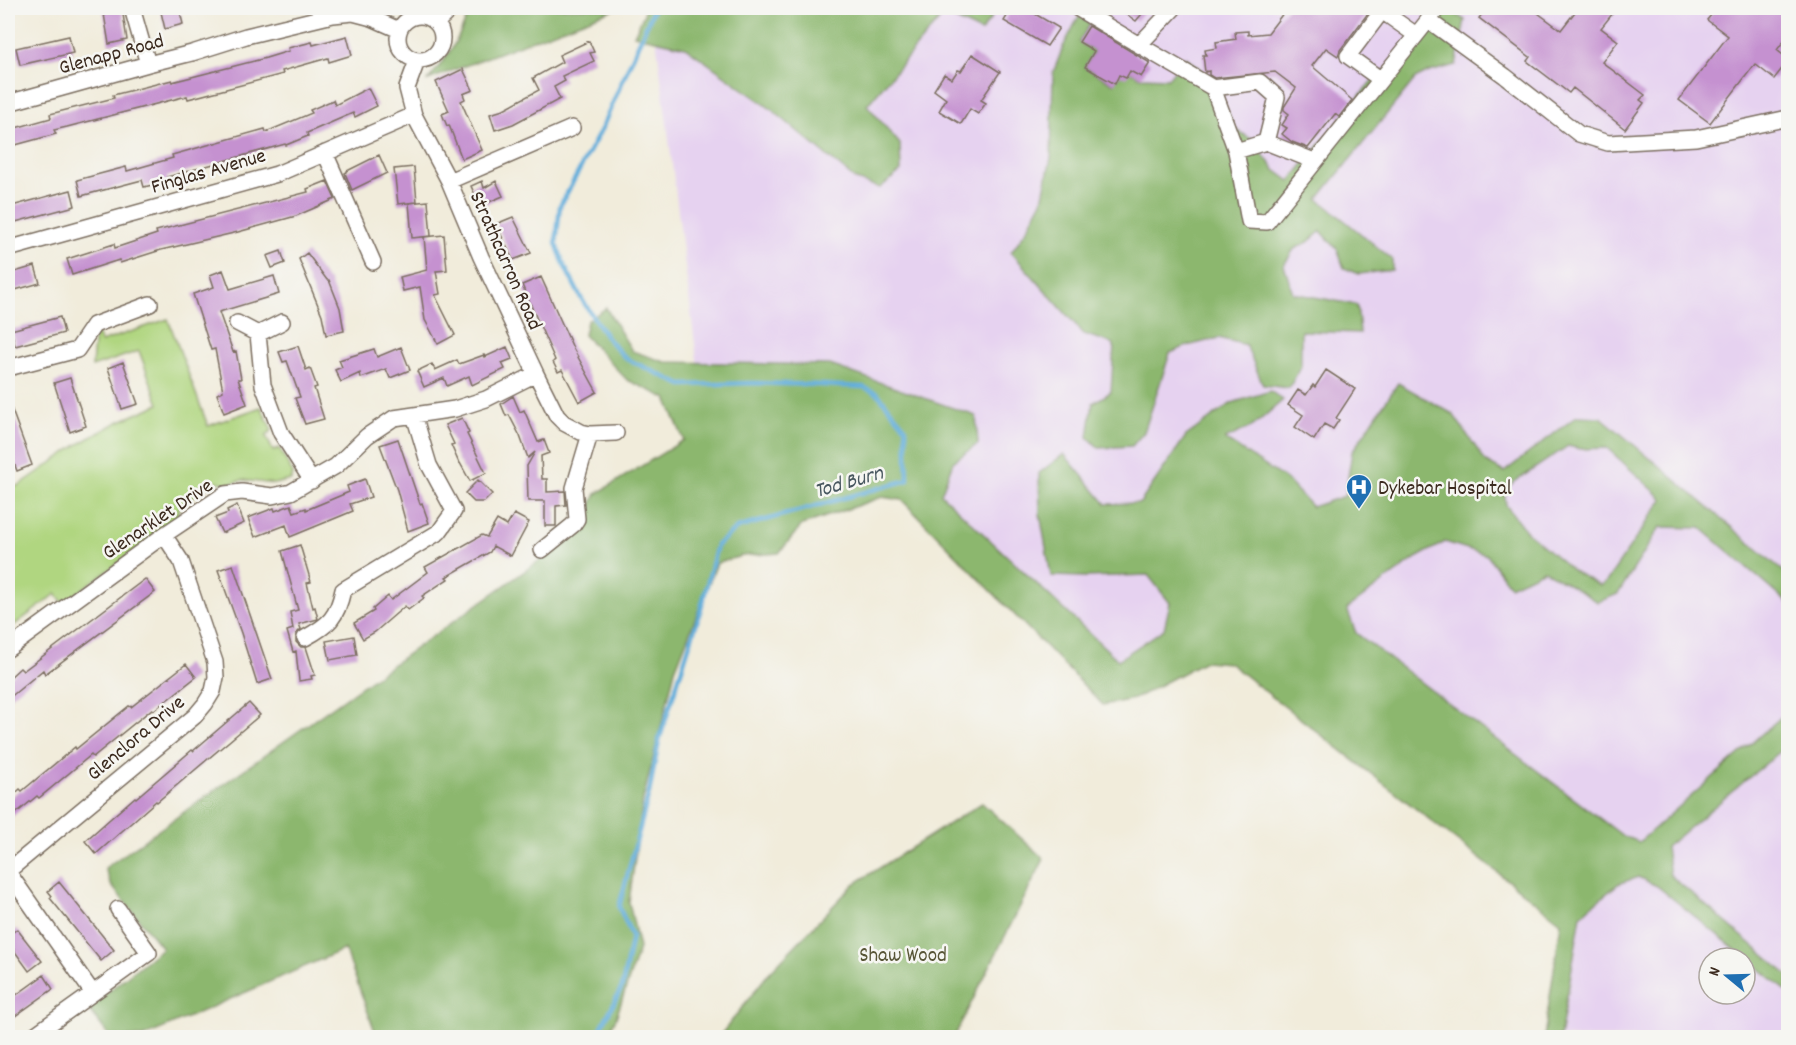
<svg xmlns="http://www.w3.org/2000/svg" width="1796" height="1045" font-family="Dekko,sans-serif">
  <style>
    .built { fill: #e6d2f0; fill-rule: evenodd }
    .green { fill: #b0d680; stroke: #76804f; stroke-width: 1.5 }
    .forest { fill: #8cb76e; stroke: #647046; stroke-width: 1.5; fill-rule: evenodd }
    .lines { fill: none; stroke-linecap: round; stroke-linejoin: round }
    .stream { stroke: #62aedb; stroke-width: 4.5 }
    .building { fill: #c591d0 }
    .minor-casing { stroke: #7b6e60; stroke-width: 18 }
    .minor { stroke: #fff; stroke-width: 15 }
    .labels { text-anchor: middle; stroke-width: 5; stroke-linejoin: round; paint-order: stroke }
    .street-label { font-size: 21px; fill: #3b2a1e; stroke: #f6f6f2 }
    .poi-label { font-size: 21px; fill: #3b2a1e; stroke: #f6f6f2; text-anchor: start }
    .park-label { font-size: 21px; fill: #585536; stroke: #f6f6f2 }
    .water-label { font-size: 22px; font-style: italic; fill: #495860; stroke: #f6f6f2 }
  </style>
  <rect width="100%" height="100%" fill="#f6f6f2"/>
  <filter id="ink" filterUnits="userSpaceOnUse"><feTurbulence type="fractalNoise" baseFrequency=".0167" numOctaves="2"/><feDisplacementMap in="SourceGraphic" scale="12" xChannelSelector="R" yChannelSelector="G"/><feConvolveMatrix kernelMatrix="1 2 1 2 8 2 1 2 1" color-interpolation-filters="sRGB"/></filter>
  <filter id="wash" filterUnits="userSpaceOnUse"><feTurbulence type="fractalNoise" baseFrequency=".008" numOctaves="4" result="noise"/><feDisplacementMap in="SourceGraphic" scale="24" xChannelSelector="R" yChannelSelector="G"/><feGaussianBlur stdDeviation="1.35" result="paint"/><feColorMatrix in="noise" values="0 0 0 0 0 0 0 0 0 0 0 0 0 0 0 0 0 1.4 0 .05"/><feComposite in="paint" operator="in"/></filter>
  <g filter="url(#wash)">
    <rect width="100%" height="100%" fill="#f1ecdb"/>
    <path class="built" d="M673,8H1788V1037H1553L1574,913L1223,618L1115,684L904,487L719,533L654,22ZM1709,958H1745V994H1709Z"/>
    <path class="green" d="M168,319L208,426L261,407L272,430L266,436L273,451L279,448L293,474L291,480L274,484L243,480L226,484L216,481L180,506L177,520L63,603L56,594L9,629L14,638L8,643V485L18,486L79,444L118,422L159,404L139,351L92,367L95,330L101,342Z"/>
    <path class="forest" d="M470,8H617L428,80C449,55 460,39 470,8Z
      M644,8H998L981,32L944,14L867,105L900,144L901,171L880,188L856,180L771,109L685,47L634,35L644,14Z
      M1447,9L1465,20L1456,65L1429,72L1415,79L1318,199L1392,259V270L1359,274L1344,268L1337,249L1321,231L1308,242L1294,249L1284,265L1293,293L1357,305L1360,333L1301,331V366L1289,388L1263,385L1246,345L1219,338L1187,346L1170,353L1144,432L1132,446L1099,448L1088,437L1093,403L1111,392L1114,344L1084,334L1011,252L1026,231L1042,201L1051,158L1053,73L1063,47L1079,16L1090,24L1079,42L1094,51L1085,67L1114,84L1119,75L1130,71L1141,77L1168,78L1186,57L1213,80L1235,129L1251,139L1275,170L1290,181L1370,83L1427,33Z
      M606,308L632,351L665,362L830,365L976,416L978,444L953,462L941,494L1118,660L1164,629L1170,603L1148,575L1086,577L1051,576L1040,514L1039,473L1064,454L1106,504L1140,503L1186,436L1232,403L1270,391L1283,400L1253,426L1225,439L1288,481L1312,507L1345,496L1352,452L1398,383L1453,414L1486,462L1504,472L1577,416L1601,417L1788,575V603L1701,528L1660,527L1618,594L1598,602L1544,570L1510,586L1487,555L1445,542L1416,558L1347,609L1356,633L1623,836L1639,842L1788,711V745L1666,847L1670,875L1788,975V992L1657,886L1638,877L1618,884L1581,915L1560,1037H1544L1561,922L1229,663L1205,661L1134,699L1103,705L902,500L882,497L802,525L779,553L742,556L717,563L675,670L643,799L629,902L639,948L616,1018L607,1037H377L345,949L143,1037H110L88,1008L162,948L111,885L105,868L577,534L596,494L684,440L666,398L627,380L584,335L587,321ZM1568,446L1580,449L1607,448L1663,499L1606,582L1600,586L1573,571L1525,530L1506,505L1504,489Z
      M982,803L1044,859L954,1037H719L768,974L854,884Z"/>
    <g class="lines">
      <path class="stream" d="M596,1038L622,987L632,936L619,907L649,793L659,740L700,612L717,545L737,528L908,480L906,428L877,393L863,387L822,385L753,383L682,385L625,358L607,338L581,298L565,267L556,243L560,206L602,128L654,8"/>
    </g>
    <g id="blocks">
      <path class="building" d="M103,8H122L127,40L109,44Z
        M160,8H179L183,24L165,29Z
        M1012,8H1025L1059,28L1047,46L1004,21Z
        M1118,8H1147L1136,21Z
        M1287,8H1372L1340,50L1338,56L1326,48L1312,66L1352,100L1339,117L1335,114L1308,148L1292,142L1282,134L1287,128L1282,125L1289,114L1284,110V107L1296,88L1275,72L1214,78L1209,75V71L1205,72L1203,55H1206L1205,50L1217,48L1216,42L1236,39L1235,32L1248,31V35L1268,33Z
        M1487,8H1531L1561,30L1578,8H1617L1601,28L1618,41L1602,62L1645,95L1640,100L1644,103L1625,129L1573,88L1569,93L1527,61L1530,57L1479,18Z
        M1717,8H1788V35L1777,50L1788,59V61L1774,79L1755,64L1710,123L1679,100L1728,36L1707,20Z
        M1089,26L1150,63L1141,77L1130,71L1126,78L1119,75L1115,84L1085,67L1094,51L1079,42Z
        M69,36L73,53L20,65L16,48Z
        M347,36L352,55L329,62L328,58L282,71L283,74L188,99L187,96L67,127L54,130L56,134L8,147V130L51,118L50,114L114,98L113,95L172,80V82L266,58L289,51L288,48L312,42L313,45Z
        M589,41L594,52L590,53L594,61L562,76L565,81L554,87L560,99L513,124L495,130L490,114L500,111L539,90L533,78L562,62L559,55Z
        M972,54L1000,72L981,100L986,103L978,114L970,109L961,124L939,111L946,99L934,90L944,74L952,79L958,70L961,71Z
        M463,69L473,90L463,94L465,99L461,101L482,150L462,159L449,125L447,126L442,114L449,111L436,82Z
        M368,88L377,106L355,117L353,113L307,133L308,136L286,145L285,144L167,177L168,181L144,187L142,180L81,196L77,180L126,167L127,171L173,158L172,155L265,129L266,132L312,113L310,110L333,100L335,105Z
        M379,155L387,173L352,190L345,173L347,172V171Z
        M414,167L417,202L398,204L394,169Z
        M327,181L335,199L296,216L238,232L161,250L120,263L119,260L72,275L67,259L114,244L115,248L157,234L156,231L308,192L307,189Z
        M482,181L484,188L496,181L503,196L480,206L471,186Z
        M71,190L75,206L8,224V207Z
        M428,201L431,236L412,238L409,203Z
        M513,217L531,253L513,260L496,224Z
        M444,235L447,270L436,271L440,294L435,295L455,335L438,344L425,320L420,287L403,291L400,277L427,270L424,237Z
        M281,251L285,263L272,268L267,256Z
        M307,253L327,280H329L340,308L344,331L326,335L322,315L299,259Z
        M35,266L40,283L8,292V274Z
        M223,270L230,289L274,276L279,294L219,312L233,352L236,351L241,379H238L247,404L224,413L217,394L223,391L215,349L211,350L193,294L214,287L210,275Z
        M541,277L573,348L597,392L579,402L562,370L558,372L553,362L555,360L522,285Z
        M60,317L64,333L15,346L11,330Z
        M298,346L306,370L310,368L317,387L314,388L324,419L305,424L295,398L300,397L287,361L283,362L279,352Z
        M401,347L410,370L390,378L386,369L361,378L360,373L341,382L335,370L342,367L339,360L374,349L377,357Z
        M507,347L512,359L502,363L505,369L472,385L469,376L447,386L444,378L424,387L417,371L432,364L435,370L457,360L459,364L484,355L485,357Z
        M123,362L138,404L122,409L108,368Z
        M1326,370L1355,389L1336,418L1339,420L1333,429L1324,424L1314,440L1295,427L1303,415L1288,405L1298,390L1306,395L1313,385L1315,387Z
        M70,378L86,426L70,432L54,383Z
        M513,396L520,412L524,410L538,442L544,440L549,453L541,456L542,479H547V492L565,491L566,505L556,506V526H545V501H528L527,466L535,452L528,458L520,436L509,415L506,416L501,404Z
        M8,402H9L32,465L17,471L8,446Z
        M462,418L469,433L467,434L486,473L470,481L460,463H459L451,445L454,444L445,425Z
        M398,439L420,504L422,503L429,523L408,531L397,490L380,445Z
        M365,479L371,497L350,504L353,511L290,537L286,525L255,537L248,518L274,508L275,511L291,505L294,512L306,508V510L349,492L347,486Z
        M478,480L492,494L484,502H474L465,493Z
        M237,505L244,523L222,533L215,518L228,513L227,510Z
        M514,514L529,522L511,556L493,546L490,552L446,577L448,579L422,596L424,598L408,610L405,606L375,632L363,639L354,623L374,611L373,609L388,596L391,600L428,572L425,567L482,535L487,537L497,520L507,526Z
        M300,545L311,582L307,583L313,608L315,607L318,619L299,624L301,629L296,634V642L301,647H306L315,675L311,676L312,679L299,681L296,651L293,652L287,631L293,629L290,612L298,610L282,551Z
        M233,565L272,679L257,684L241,633L218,570Z
        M145,579L155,592L45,674L43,670L8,699V679L20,668L23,671Z
        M354,636L357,655L330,660L326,641Z
        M186,664L196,677L154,710L152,709L93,757L91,755L39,798L37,796L8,820V800L20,789L22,791L75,747L76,749L129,706L131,707Z
        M249,703L260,715L157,802L156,801L96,854L85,841L135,797L136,798L192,750L193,751Z
        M59,882L114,950L101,961L50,898L52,896L48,891Z
        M17,929L42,961L29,971L8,942V936Z
        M44,975L53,989L8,1021V1001Z"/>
    </g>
  </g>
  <g filter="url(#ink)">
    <use href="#blocks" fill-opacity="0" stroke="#7b6e60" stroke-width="1.5"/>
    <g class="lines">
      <g class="minor-casing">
        <path id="minor" d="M132,8L148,64
          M1077,8L1139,45L1174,8
          M398 38a22 22 0 1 1 44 0a22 22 0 1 1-44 0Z
          M1428,20L1505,76L1579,134L1608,143L1696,138L1788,118
          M436,23L452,8
          M1139,45L1213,88L1236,151L1249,221L1267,222L1438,8
          M417,61L407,88L414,115L449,181L481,257L536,374L557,416L564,423L581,432L590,434L616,433
          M1380,79L1348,56L1382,11L1416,35
          M1213,88L1260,82L1277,97L1266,142
          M8,103L148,64L192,53L246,36L333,15L353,13L372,18L399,30
          M1236,151L1266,142L1314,161
          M325,153L373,262
          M449,181L572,128
          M8,249L277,174L414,115
          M237,323L258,334L263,385L281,433L312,481
          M258,334L282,322
          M8,368L77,350L94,325L150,304
          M542,550L573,525L577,519L574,488L590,434
          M305,638C329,625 337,618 343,590L439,532L454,511L429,465L414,415
          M8,649L164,535L225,494L242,492L272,496L291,492L336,466L367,436L394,418L455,409L486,399L536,374
          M8,871L195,716L205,704L213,691L216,677L215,662L181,561L164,535
          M8,872L92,992
          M30,1038L149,953L118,909"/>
      </g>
      <use href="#minor" class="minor"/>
    </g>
  </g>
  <defs>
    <g id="hospital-pin" transform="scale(1.35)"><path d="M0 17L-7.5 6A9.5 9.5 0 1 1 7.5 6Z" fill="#1f6fb2" stroke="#f6f6f2"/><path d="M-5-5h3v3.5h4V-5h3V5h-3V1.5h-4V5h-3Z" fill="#fff"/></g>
  </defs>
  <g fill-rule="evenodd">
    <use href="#hospital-pin" x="1359" y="487"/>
  </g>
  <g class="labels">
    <g class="street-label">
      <text transform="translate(111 53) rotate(-15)" y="7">Glenapp Road</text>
      <text transform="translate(208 170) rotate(-16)" y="7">Finglas Avenue</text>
      <text transform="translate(507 260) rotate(66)" y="7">Strathcarron Road</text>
      <text transform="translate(157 518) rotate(-34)" y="7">Glenarklet Drive</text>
      <text transform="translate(135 737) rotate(-40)" y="7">Glenclora Drive</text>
    </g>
    <g class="poi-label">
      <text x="1378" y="494">Dykebar Hospital</text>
    </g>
    <g class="park-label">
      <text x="903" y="961">Shaw Wood</text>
    </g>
    <g class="water-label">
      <text transform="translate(848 480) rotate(-16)" y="8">Tod Burn</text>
    </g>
  </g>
  <rect width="1796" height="1045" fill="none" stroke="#f6f6f2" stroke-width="30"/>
  <g transform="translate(1727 976) rotate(289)"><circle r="28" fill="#f6f6f2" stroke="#aba49d" stroke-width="1.5"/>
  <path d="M0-4.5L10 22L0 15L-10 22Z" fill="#1f6fb2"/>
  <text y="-9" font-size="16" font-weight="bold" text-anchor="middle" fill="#3b2a1e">N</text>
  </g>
</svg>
